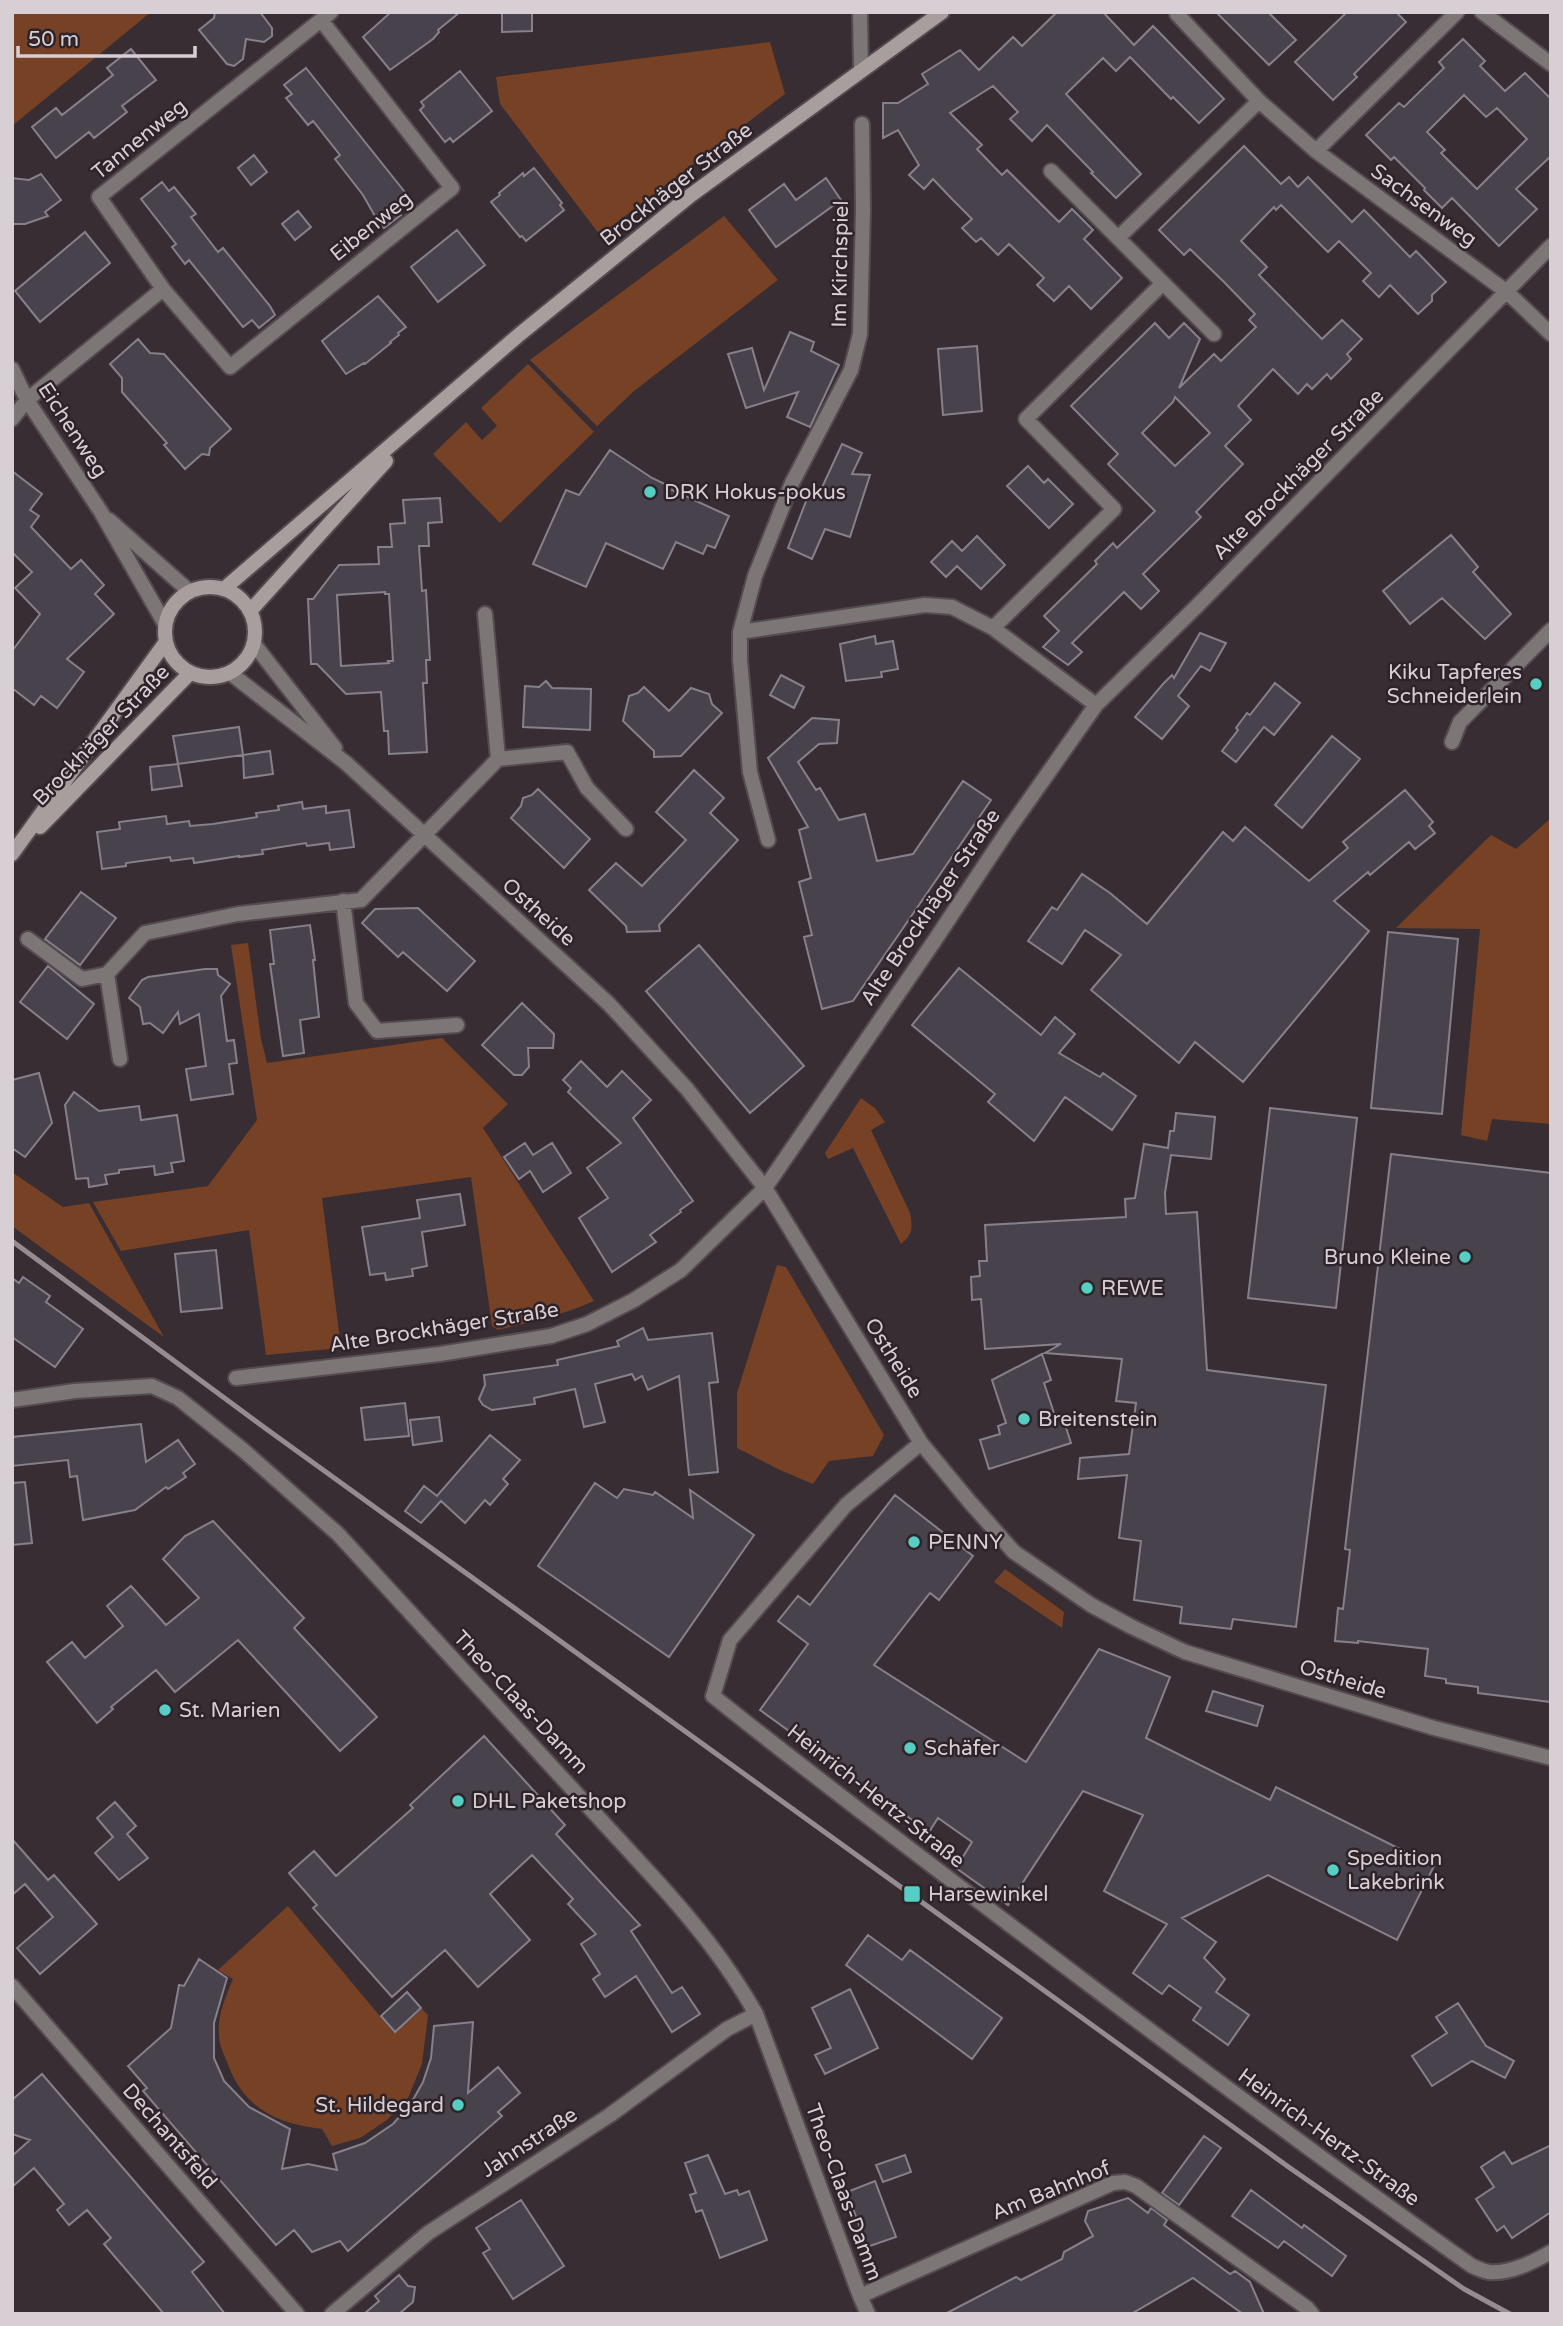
<svg xmlns="http://www.w3.org/2000/svg" width="1563" height="2326" font-family="'Varela Round',sans-serif">
  <style>
    .green { fill: #764125 }
    .building { fill: #48424c; stroke: #87808b; stroke-width: 2; fill-rule: evenodd }
    .lines { fill: none; stroke-linecap: round; stroke-linejoin: round }
    .street-casing { stroke: #554a50; stroke-width: 18 }
    .secondary-casing { stroke: #554a50; stroke-width: 18 }
    .street { stroke: #7d7677; stroke-width: 14 }
    .secondary { stroke: #a99e9e; stroke-width: 14 }
    .rail { stroke: #958c91; stroke-width: 5 }
    .poi-dot { fill: #56cec3; stroke: #2e2329; stroke-width: 2.5 }
    .labels { text-anchor: middle; stroke-width: 5; stroke-linejoin: round; paint-order: stroke }
    .street-label { font-size: 21px; fill: #d7cfd3; stroke: #2e2329 }
    .poi-label { font-size: 21px; fill: #d7cfd3; stroke: #2e2329; text-anchor: start }
  </style>
  <rect width="100%" height="100%" fill="#382d33"/>
  <path class="green" d="M12,12H151L12,126Z
    M770,42L785,94L600,235L500,104L496,77Z
    M724,216L778,280L634,391L597,426L530,360Z
    M528,364L594,432L500,523L433,454L466,422L482,440L497,426L481,408Z
    M1551,818V1124L1492,1119L1487,1141L1461,1135L1480,929L1396,928L1491,835L1516,849Z
    M248,943L261,1039L267,1063L442,1038L508,1104L483,1128L594,1301C563,1315 531,1322 498,1330L492,1326L471,1177L322,1198L341,1348L266,1355L249,1230L121,1251L93,1202L208,1186L257,1120L231,945Z
    M861,1098L875,1108L885,1122L871,1130L910,1213C913,1227 913,1235 901,1244L853,1148L828,1159L825,1153Z
    M12,1172L63,1207L89,1203L164,1337L12,1226Z
    M777,1265L786,1267L884,1435L873,1456L829,1461L813,1484L780,1470L737,1448V1393Z
    M1005,1569L1064,1612L1062,1628L994,1582Z
    M288,1906L394,2033L422,2009L428,2015L422,2064L408,2098L387,2120L360,2138L332,2146L322,2129C276,2123 244,2109 227,2062C224,2054 219,2045 219,2036C217,2016 225,1998 233,1979L218,1970Z"/>
  <path class="building" d="M215,12H260L272,28V36L264,42L246,39L243,59L234,66L227,64L199,30L214,18Z
    M391,12H460L438,30L439,32L433,39L390,70L363,37Z
    M502,12H532V31L502,32Z
    M1057,12H1103L1134,45L1153,26L1224,99L1199,123L1173,97L1171,99L1130,57L1116,71L1103,58L1066,94L1141,174L1116,198L1091,173L1093,172L1047,125L1032,141L1010,119L1018,112L993,86L950,113L982,145L977,149L1002,175L1007,170L1059,222L1072,209L1093,230L1084,239L1122,278L1091,309L1069,286L1054,301L1037,285L1044,278L1009,244L998,255L981,238L976,242L962,228L972,219L952,199L933,179L924,189L909,175L919,165L898,130L883,138V103H898L928,84L922,74L960,50L979,70L1013,37L1022,46Z
    M1216,12H1268L1296,40L1269,65Z
    M1347,12H1396L1406,22L1354,74L1357,77L1333,100L1295,62Z
    M1463,39L1485,61L1480,66L1505,91L1525,73L1551,99V156L1516,189L1537,209L1499,246L1452,198L1442,208L1424,190L1425,188L1394,157L1391,160L1366,135L1399,103L1404,107L1444,68L1439,62ZM1464,95L1486,117L1497,108L1527,139L1477,189L1441,153L1445,150L1427,132Z
    M131,49L156,80L122,106L127,112L94,138L89,132L56,158L32,127L56,108L62,115L113,75L107,68Z
    M306,68L408,196L394,207L401,215L384,228L376,218L363,195L335,159L340,155L313,121L308,125L286,98L292,94L284,85Z
    M460,71L492,111L453,142L450,138L445,142L420,110L424,106L421,102Z
    M1244,146L1281,184L1289,177L1298,187L1308,177L1352,222L1364,210L1410,257L1416,251L1446,282L1432,295V301L1418,314L1390,285L1379,297L1363,281L1371,273L1339,241L1328,252L1281,205L1276,210L1274,207L1241,241L1267,267L1259,275L1322,339L1342,320L1362,339L1347,354L1351,359L1331,379L1327,374L1312,389L1307,384L1298,394L1273,369L1238,406L1251,420L1225,446L1243,464L1196,512L1201,517L1143,574L1159,591L1141,609L1124,592L1072,643L1082,652L1068,665L1043,647L1059,631L1044,616L1097,564L1095,561L1113,543L1117,548L1155,511L1108,464L1118,454L1071,406L1155,323L1169,338L1184,323L1200,339L1179,388L1214,354L1221,361L1256,327L1249,320L1255,314L1224,282L1190,249L1184,255L1159,230ZM1175,397L1210,433L1175,466L1142,433L1173,402Z
    M254,155L267,172L251,185L238,168Z
    M534,168L562,203L560,205L564,210L526,241L522,236L520,237L491,202L500,195L499,193L523,173L524,176Z
    M41,174L61,200L45,212L48,216L25,224H12V178L29,180Z
    M826,178L841,200L776,247L749,210L784,184L796,200Z
    M162,182L169,191L174,187L196,214L191,217L204,234L218,252L223,248L270,306L275,315L259,328L252,320L243,327L189,260L185,264L172,247L176,244L141,199Z
    M298,211L311,227L295,240L282,224Z
    M457,230L485,265L438,302L411,267Z
    M85,232L110,263L40,322L15,291Z
    M378,296L406,327L398,333L399,335L390,342L391,343L365,364L364,363L346,374L322,341Z
    M790,332L814,342L811,351L839,365L810,427L787,417L798,392L746,408L728,354L752,348L764,390Z
    M138,339L150,353L164,354L231,429L210,448L209,455L202,454L185,469L164,445L167,443L122,392V378L110,364Z
    M977,346L982,411L943,415L938,349Z
    M842,444L862,453L852,474L870,475L850,537L825,529L812,559L788,548L810,491L819,494Z
    M610,450L652,478L673,488L672,490L729,516L715,548L707,545L703,554L676,542L663,569L606,543L586,587L533,564L566,490L579,495Z
    M1028,466L1044,483L1048,479L1073,504L1049,528L1007,486Z
    M12,471L42,494L30,510L39,516L31,527L71,569L81,560L104,585L95,594L114,614L67,659L84,672L57,708L41,696L34,705L12,688V651L40,614L15,588L32,572L12,552Z
    M440,498L442,522L428,523L429,546H419L422,591L426,590L430,660H426L427,683H423L427,752L389,754L388,731H384L381,692L346,694L317,664H311L308,599H313L339,565L379,564L378,547H392L390,524L405,523L403,500ZM385,592V594H389L393,661H388L389,663L341,666L337,595Z
    M1451,535L1478,567L1473,572L1511,614L1485,639L1442,598L1410,624L1383,591Z
    M977,536L1005,565L981,589L957,566L946,577L931,562L952,541L962,551Z
    M1200,633L1226,643L1210,671L1201,666L1178,696L1189,706L1162,739L1135,717L1163,684L1172,675L1174,678Z
    M875,636L876,644L893,641L898,669L881,672L882,677L846,681L840,644Z
    M781,675L804,687L794,708L770,695Z
    M546,681L552,688L591,689L590,730L523,727L525,686L539,687Z
    M1275,683L1300,703L1274,735L1264,727L1236,762L1222,751L1238,730L1236,728L1247,713L1250,715Z
    M644,687L669,711L691,688L709,694L712,704L722,713L681,756L654,757V751L623,721L629,696L638,693Z
    M812,718L839,720L837,743L819,744L798,762L816,790L820,788L839,820L865,814L877,861L913,854L963,781L991,800L853,1001L822,1009L804,937L812,935L799,882L811,878L799,830L808,827L768,758Z
    M239,727L243,755L178,764L173,736Z
    M1332,736L1360,759L1302,828L1275,805Z
    M270,751L273,774L244,778L243,755Z
    M178,764L182,786L152,790L150,767Z
    M694,770L724,798L710,813L738,840L659,925L660,931L627,932L626,926L589,890L616,863L642,886L686,840L656,812Z
    M538,789L590,839L564,868L511,818L521,806L523,798L532,795Z
    M1405,790L1433,822L1429,826L1435,833L1415,849L1409,842L1370,875L1368,872L1334,901L1369,931L1243,1082L1195,1042L1179,1063L1091,990L1121,955L1085,930L1062,964L1028,941L1052,907L1057,910L1082,874L1110,893L1147,924L1223,832L1233,841L1245,827L1309,881L1348,848L1343,842Z
    M302,802L303,809L326,806V813L349,810L354,847L330,850L329,843L307,846L306,843L262,850L263,854L239,857V856L194,863L193,858L171,861L170,857L126,863V866L102,869L97,832L120,829L119,822L166,816L167,824L189,821L190,826L213,824L257,817L256,813L279,810L278,806Z
    M81,892L116,918L80,965L45,939Z
    M418,908L475,961L447,991L403,952L398,957L362,923L375,909Z
    M310,925L315,960H313L319,1017L300,1020L304,1053L283,1056L270,964H274L270,930Z
    M1388,932L1458,939L1442,1114L1371,1108Z
    M699,945L804,1066L750,1113L646,991Z
    M48,966L94,1004L67,1039L20,1002Z
    M959,968L1041,1035L1055,1017L1075,1034L1059,1053L1100,1077L1103,1073L1136,1096L1112,1130L1065,1097L1034,1141L988,1102L995,1094L912,1025Z
    M205,969H217L218,975L230,984L221,996L227,1041L234,1040L237,1063L229,1064L233,1094L191,1100L186,1069L206,1066L199,1014L180,1024L178,1012L163,1033L150,1023L143,1024L140,1007L129,998L142,980L148,977Z
    M522,1003L554,1034L553,1048H528L529,1067L522,1075H514L482,1045Z
    M581,1061L607,1087L622,1071L651,1100L633,1118L693,1201L680,1210L681,1212L650,1235L656,1242L612,1272L579,1218L608,1198L587,1168L621,1143L568,1092L571,1088L563,1080Z
    M39,1073L52,1123L25,1157L12,1148V1080Z
    M74,1092L99,1111L139,1106L141,1120L177,1115L184,1161L171,1163L173,1172L155,1175L154,1166L119,1170V1173L105,1175L107,1184L89,1187L88,1178L76,1179L65,1105Z
    M1270,1108L1357,1118L1336,1308L1248,1298Z
    M1176,1113L1215,1117L1211,1159L1171,1155L1165,1193L1166,1214L1197,1212L1207,1370L1326,1385L1296,1627L1233,1619L1231,1629L1180,1623L1182,1607L1134,1600L1141,1541L1119,1538L1127,1475L1078,1479L1080,1458L1129,1454L1136,1403L1116,1401L1122,1359L1045,1353L1061,1344L985,1349L981,1299L972,1300L971,1277L980,1276L979,1261H987L985,1225L1126,1217L1125,1199L1135,1198L1144,1144L1168,1148L1170,1131H1174Z
    M525,1143L533,1155L552,1143L571,1173L543,1192L530,1171L519,1179L504,1157Z
    M1391,1154L1551,1173V1702L1478,1693V1687L1446,1683V1679L1425,1676L1428,1649L1358,1641V1643L1335,1641L1338,1608L1343,1609L1350,1550L1345,1549Z
    M460,1194L465,1225L422,1232L427,1266L412,1269L413,1276L386,1280L385,1273L370,1275L362,1227L420,1218L417,1200Z
    M216,1250L222,1308L181,1312L175,1254Z
    M23,1277L50,1296L46,1302L83,1329L55,1367L12,1337V1278L19,1283Z
    M643,1328L648,1340L712,1333L718,1382L709,1383L718,1472L689,1475L679,1376L648,1390L642,1376L635,1380L632,1374L595,1384L605,1422L584,1427L575,1389L534,1398L535,1404L492,1410L483,1405L479,1399L485,1385L484,1375L558,1365L557,1360L619,1346L617,1341Z
    M1042,1354L1051,1380L1044,1383L1055,1416L1062,1415L1071,1443L989,1469L980,1440L1000,1434L998,1426L1006,1423L992,1380Z
    M405,1403L409,1436L365,1440L361,1408Z
    M439,1417L442,1441L413,1445L410,1420Z
    M141,1424L146,1462L178,1440L195,1464L183,1473L186,1477L168,1489L166,1487L135,1510L83,1520L77,1476L70,1477L68,1460L12,1466V1437Z
    M490,1435L520,1460L503,1479L508,1484L490,1505L485,1500L465,1523L441,1501L421,1523L405,1511L424,1486L437,1496Z
    M25,1482L32,1543L12,1545V1483Z
    M595,1483L617,1498L624,1489L653,1495L655,1492L693,1518L690,1490L754,1535L669,1657L538,1566Z
    M895,1495L973,1556L939,1600L930,1593L874,1665L1026,1762L1099,1649L1170,1677L1146,1738L1270,1800L1276,1787L1434,1866L1397,1940L1268,1875L1182,1918L1216,1942L1204,1958L1225,1979L1216,1992L1249,2015L1228,2045L1193,2020L1201,2008L1169,1985L1162,1994L1133,1973L1167,1924L1104,1891L1143,1815L1083,1791L1008,1905L956,1868L972,1842L938,1818L929,1832L760,1710L808,1644L778,1621L798,1596L810,1605Z
    M213,1521L304,1618L294,1628L377,1717L340,1751L238,1640L175,1692L156,1670L111,1707L113,1709L97,1723L47,1662L72,1642L85,1658L123,1626L107,1606L131,1586L166,1625L199,1598L163,1559L185,1536Z
    M1213,1691L1263,1706L1257,1726L1206,1711Z
    M484,1736L565,1825L556,1834L640,1925L631,1931L672,1993L682,1987L700,2014L672,2032L636,1976L605,1997L593,1979L600,1974L581,1944L596,1934L568,1904L573,1899L532,1855L490,1894L530,1940L478,1987L445,1950L392,1997L313,1908L317,1905L289,1873L314,1851L336,1876L413,1808L410,1805Z
    M115,1802L136,1826L127,1834L148,1858L119,1880L95,1853L113,1837L97,1818Z
    M12,1839L48,1880L54,1875L97,1924L40,1974L17,1948L53,1917L25,1884L12,1895Z
    M868,1935L902,1960L910,1950L1002,2018L972,2059L846,1965Z
    M199,1959L227,1978L214,2023V2058L224,2081L249,2107L290,2129L282,2169L308,2164L337,2170L333,2154L365,2143L393,2124L410,2105L423,2082L431,2058L434,2026L473,2022L468,2093L498,2067L520,2093L498,2112L502,2116L348,2251L340,2241L312,2252L294,2230L276,2245L143,2091L147,2088L128,2066L171,2028L179,1985L184,1986Z
    M850,1989L878,2048L825,2074L815,2055L831,2048L812,2008Z
    M407,1992L421,2008L395,2032L381,2016Z
    M1458,2003L1486,2046L1514,2061L1505,2078L1472,2061L1432,2086L1412,2056L1447,2033L1436,2017Z
    M42,2074L204,2262L192,2272L225,2314H164L104,2244L111,2238L87,2210L69,2225L57,2210L64,2204L34,2168L12,2187V2156L30,2140L12,2134V2100Z
    M1204,2136L1221,2148L1179,2205L1162,2193Z
    M1551,2145V2212L1512,2238L1504,2226L1497,2231L1476,2199L1494,2187L1481,2167L1504,2152L1512,2164Z
    M708,2155L725,2194L737,2190L739,2195L749,2191L767,2240L720,2258L702,2210L696,2212L690,2195L696,2193L685,2163Z
    M905,2155L911,2172L883,2182L876,2165Z
    M875,2181L896,2237L867,2247L847,2192Z
    M1251,2190L1302,2228L1304,2225L1346,2256L1332,2276L1284,2241L1278,2248L1232,2216Z
    M1128,2198L1148,2213L1151,2208L1167,2220L1164,2225L1230,2274L1235,2271L1250,2282L1264,2314H1243L1193,2278L1131,2314H945L1016,2277L1021,2280L1062,2259L1064,2252L1093,2236L1085,2221L1088,2211Z
    M521,2200L564,2266L513,2299L483,2253L490,2249L476,2228Z
    M399,2275L408,2286L415,2287L413,2302L399,2314H364L379,2301L375,2296Z"/>
  <g class="lines">
    <g class="street-casing">
      <path id="street" d="M860,12L861,70
        M1482,12L1551,64
        M1177,14L1259,101L1316,151L1507,292L1551,334
        M321,20L452,188L230,367L163,289L99,197L321,20L331,12
        M1316,151L1457,12
        M1051,171L1214,334
        M1118,238L1259,101
        M12,369L27,400L101,512L165,624
        M12,419L27,400L163,289
        M109,520L189,591
        M485,614L498,759
        M993,628L1114,509L1026,419L1163,283
        M740,632L925,605L952,607L993,628L1096,705
        M254,644L335,748
        M230,673L346,763L609,1004L687,1089L765,1188L921,1443L969,1501L1014,1552L1091,1605L1132,1627L1185,1652L1434,1728L1551,1758
        M1452,742L1460,722L1551,630
        M768,840L750,772L740,660V632L755,576L792,483L851,370L860,334L863,210L862,124
        M343,901L356,1003L377,1031L457,1025
        M28,939L82,979L107,974
        M120,1059L107,974L145,933L238,914L361,900L498,759L567,752L587,788L626,829
        M236,1378L440,1354L551,1336L587,1324L634,1300L681,1270L765,1188L935,940L1008,830L1096,705L1197,606L1551,246
        M12,1400L75,1391L152,1386L178,1398L243,1450L338,1534L655,1879C694,1922 728,1964 756,2014L860,2296L868,2314
        M921,1443L846,1505L730,1640L713,1696C833,1792 956,1884 1079,1977C1209,2075 1339,2172 1472,2266C1477,2268 1483,2271 1489,2272C1510,2274 1533,2262 1551,2252
        M12,1986L297,2314
        M860,2296L1113,2183L1125,2182L1136,2186L1307,2308L1312,2314
        M332,2314L428,2233L610,2115L727,2029L756,2014"/>
    </g>
    <g class="secondary-casing">
      <path id="secondary" d="M165 632a45 45 0 1 1 90 0a45 45 0 1 1-90 0Z
        M225,588L520,334L691,195L942,12
        M251,610L386,461
        M40,827L190,673
        M12,854L165,643"/>
    </g>
    <use href="#street" class="street"/>
    <use href="#secondary" class="secondary"/>
    <path class="rail" d="M12,1241L265,1428L1290,2168L1464,2289L1510,2314"/>
  </g>
  <g class="poi-dot">
    <circle cx="650" cy="492" r="7"/>
    <circle cx="1536" cy="684" r="7"/>
    <circle cx="1465" cy="1257" r="7"/>
    <circle cx="1087" cy="1288" r="7"/>
    <circle cx="1024" cy="1419" r="7"/>
    <circle cx="914" cy="1542" r="7"/>
    <circle cx="165" cy="1710" r="7"/>
    <circle cx="910" cy="1748" r="7"/>
    <circle cx="458" cy="1801" r="7"/>
    <circle cx="1333" cy="1870" r="7"/>
    <rect x="903" y="1885" width="18" height="18" rx="3.5"/>
    <circle cx="458" cy="2105" r="7"/>
  </g>
  <g class="labels">
    <g class="street-label">
      <text transform="translate(139 139) rotate(-39)" y="7">Tannenweg</text>
      <text transform="translate(676 184) rotate(-38)" y="7">Brockhäger Straße</text>
      <text transform="translate(1424 205) rotate(36)" y="7">Sachsenweg</text>
      <text transform="translate(371 226) rotate(-39)" y="7">Eibenweg</text>
      <text transform="translate(840 264) rotate(-89)" y="7">Im Kirchspiel</text>
      <text transform="translate(73 430) rotate(57)" y="7">Eichenweg</text>
      <text transform="translate(1298 474) rotate(-45)" y="7">Alte Brockhäger Straße</text>
      <text transform="translate(101 735) rotate(-46)" y="7">Brockhäger Straße</text>
      <text transform="translate(930 907) rotate(-56)" y="7">Alte Brockhäger Straße</text>
      <text transform="translate(539 912) rotate(42)" y="7">Ostheide</text>
      <text transform="translate(444 1327) rotate(-9)" y="7">Alte Brockhäger Straße</text>
      <text transform="translate(894 1358) rotate(58)" y="7">Ostheide</text>
      <text transform="translate(1343 1679) rotate(17)" y="7">Ostheide</text>
      <text transform="translate(521 1702) rotate(47)" y="7">Theo-Claas-Damm</text>
      <text transform="translate(876 1796) rotate(38)" y="7">Heinrich-Hertz-Straße</text>
      <text transform="translate(170 2136) rotate(49)" y="7">Dechantsfeld</text>
      <text transform="translate(1329 2137) rotate(36)" y="7">Heinrich-Hertz-Straße</text>
      <text transform="translate(529 2142) rotate(-33)" y="7">Jahnstraße</text>
      <text transform="translate(1051 2190) rotate(-22)" y="7">Am Bahnhof</text>
      <text transform="translate(844 2192) rotate(70)" y="7">Theo-Claas-Damm</text>
    </g>
    <g class="poi-label">
      <text x="664" y="499">DRK Hokus-pokus</text>
      <text x="1522" y="679" text-anchor="end">Kiku Tapferes<tspan x="1522" dy="24">Schneiderlein</tspan></text>
      <text x="1451" y="1264" text-anchor="end">Bruno Kleine</text>
      <text x="1101" y="1295">REWE</text>
      <text x="1038" y="1426">Breitenstein</text>
      <text x="928" y="1549">PENNY</text>
      <text x="179" y="1717">St. Marien</text>
      <text x="924" y="1755">Schäfer</text>
      <text x="472" y="1808">DHL Paketshop</text>
      <text x="1347" y="1865">Spedition<tspan x="1347" dy="24">Lakebrink</tspan></text>
      <text x="928" y="1901">Harsewinkel</text>
      <text x="444" y="2112" text-anchor="end">St. Hildegard</text>
    </g>
  </g>
  <rect width="1563" height="2326" fill="none" stroke="#d7cfd3" stroke-width="28"/>
  <path d="M18 46v10h177v-10" fill="none" stroke="#d7cfd3" stroke-width="3.5"/>
  <text x="28" y="46" font-size="21" fill="#d7cfd3" stroke="#2e2329" stroke-width="5" paint-order="stroke">50 m</text>
</svg>
